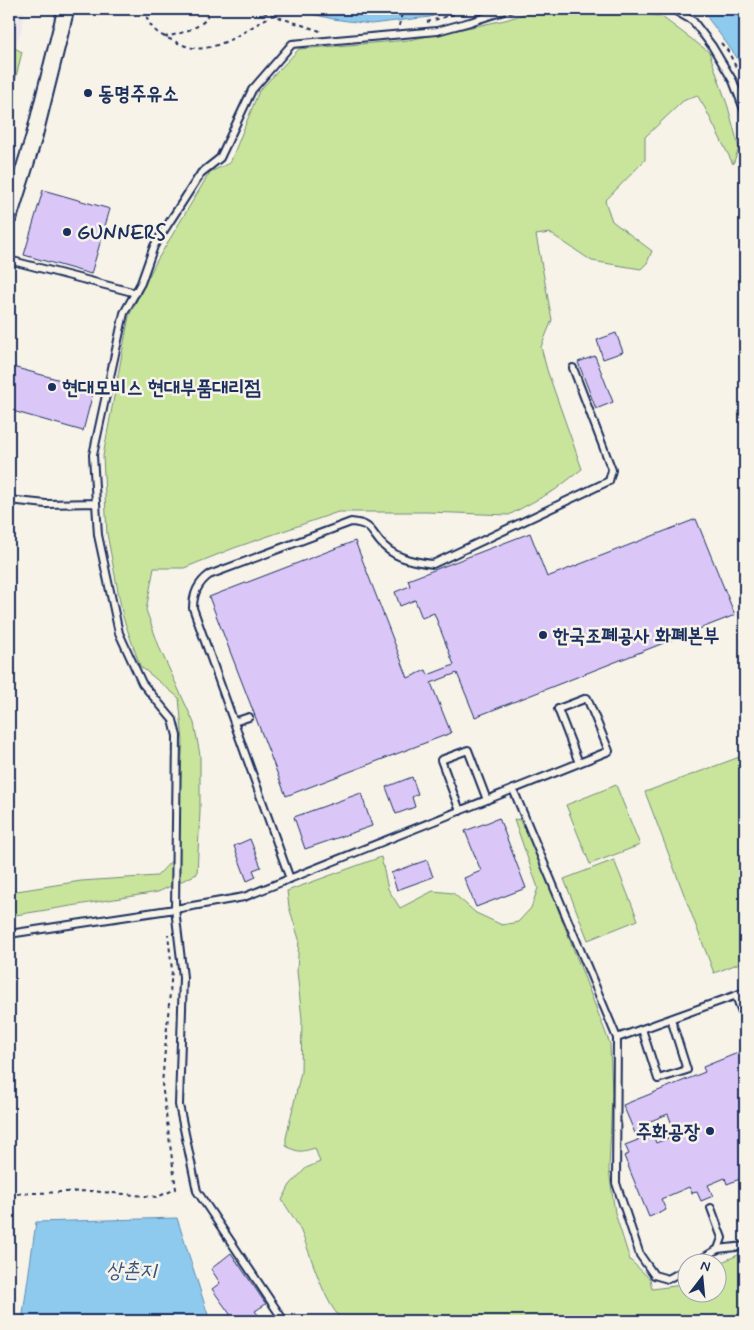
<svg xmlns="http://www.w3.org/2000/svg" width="754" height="1330" font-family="Mynerve,'Poor Story',sans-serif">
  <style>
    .built { fill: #eee6ed }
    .green { fill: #c9e59b; stroke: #728a7c }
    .water { fill: #8ecaee; stroke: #608cb4 }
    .building { fill: #dac7f8; stroke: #1b2f5e; fill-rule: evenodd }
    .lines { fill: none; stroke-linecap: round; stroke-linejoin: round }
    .service-casing { stroke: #1b2f5e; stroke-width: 10 }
    .tertiary-casing { stroke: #1b2f5e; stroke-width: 19 }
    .path { stroke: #1b2f5e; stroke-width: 2; stroke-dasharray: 4 4; stroke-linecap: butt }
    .service { stroke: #f7f3e8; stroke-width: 6 }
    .tertiary { stroke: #f7f3e8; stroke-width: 15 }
    .poi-dot { fill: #1b2f5e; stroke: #f7f3e8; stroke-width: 2 }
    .labels { text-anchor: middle; stroke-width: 5; stroke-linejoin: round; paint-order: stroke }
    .poi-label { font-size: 20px; font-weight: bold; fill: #1b2f5e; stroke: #f7f3e8; text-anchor: start }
    .water-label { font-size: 21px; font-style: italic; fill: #385682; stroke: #f7f3e8 }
  </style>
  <rect width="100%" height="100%" fill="#f7f3e8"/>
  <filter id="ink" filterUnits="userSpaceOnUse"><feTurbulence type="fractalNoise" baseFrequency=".02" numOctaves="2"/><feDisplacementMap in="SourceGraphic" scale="10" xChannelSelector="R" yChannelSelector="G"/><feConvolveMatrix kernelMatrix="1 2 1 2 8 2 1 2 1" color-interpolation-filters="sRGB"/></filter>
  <g filter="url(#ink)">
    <path class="built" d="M9,9H26L22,27L9,69Z"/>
    <path class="green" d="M541,9H627L662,17L709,52L728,107L739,148L733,164L705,108L697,95L683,101L645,137V160L605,201L612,221L652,251L647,263L641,269L592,261L550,233L536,235L552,320L541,347L547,370L582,469L555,490L509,515L427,512H338L234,548L184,568H154L146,610L160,649L194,723L200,755V811L197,874L158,892L9,916V890L17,891L81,881L157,876L175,857L183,741L179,698L140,666L123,617L107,534L103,456L129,316L156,262L210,172L230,163L259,91L299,49L409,40L505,20Z
      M9,45L22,52L9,106Z
      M745,755V961L714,973L645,792Z
      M616,785L640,845L590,864L566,805Z
      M514,819L520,820L530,838L553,896L610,1044L612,1093L609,1170L615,1213L630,1260L650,1279L652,1289L675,1286L686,1279V1292H716L717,1264L745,1252V1321H345C325,1310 310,1250 299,1227C294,1218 288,1209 282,1200L290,1185L306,1168L320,1162L315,1148C301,1152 299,1153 286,1146V1138L301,1072L302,1019L297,971L299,939L289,907L287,891L381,857L388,889L400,908L433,891L453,893L476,913L502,925L518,922L531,908L538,888Z
      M614,860L638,920L588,940L564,879Z"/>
    <path class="water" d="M302,9H453L430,17L371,24L333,19L312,14Z
      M701,9H745V76L736,56Z
      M177,1218L210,1321H22L36,1222Z"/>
    <path class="building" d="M43,190L110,209L91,274L24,255Z
      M616,333L623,352L603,359L597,340Z
      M595,356L613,402L596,409L578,362Z
      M9,366L94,389L83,431L9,410Z
      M696,519L735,615L475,717L457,673L431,683L451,733L286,796L209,597L355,541L408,678L426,670L428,675L454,665L434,613L422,618L415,600L400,606L395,592L410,586L408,580L530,533L547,577Z
      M412,777L418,794L412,797L415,807L396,814L386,787Z
      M361,793L372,826L305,849L294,817Z
      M499,818L526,888L476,907L464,878L481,871L465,831Z
      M250,839L261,867L253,870L256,877L247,881L234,846Z
      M427,860L433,877L397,890L391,873Z
      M745,1050V1177L727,1184L725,1178L708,1185L713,1196L701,1201L697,1192L692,1193L689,1187L661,1199L666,1210L649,1217L624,1156L629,1154L625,1145L638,1140L623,1105L705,1072L703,1067ZM668,1114L676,1135L656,1143L648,1122Z
      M231,1253L266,1304L255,1311L263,1321H235L212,1289L220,1283L211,1269Z"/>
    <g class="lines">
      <g class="service-casing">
        <path id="service" d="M672,9L693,21L712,46L733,81L745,112
          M9,260L136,293
          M9,500L46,504L96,503
          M234,722L249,717
          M513,789L617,1038L616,1183L640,1255L654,1275L668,1279L686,1269
          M460,811L441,760L468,750L487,800
          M290,879L193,608C193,594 198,583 209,575L351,522C375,524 370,534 385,547C398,559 416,562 433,564L609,481L612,470L573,368
          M9,934L175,909L244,897L609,751L587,698L558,709L579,763
          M736,996L745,1020
          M642,1029L658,1079L687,1070L671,1019
          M617,1038L745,992
          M718,1249L745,1246
          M696,1262L718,1249L722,1238L711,1208
          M284,1321L197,1191L179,1105L183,977L175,909L177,736L173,720L142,683L119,633L98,535L93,455L108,386L124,313L141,283L154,246L201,173L220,158L252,90L292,44L437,31L470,22L510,9"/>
      </g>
      <g class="tertiary-casing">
        <path id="tertiary" d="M9,217L34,137L66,9"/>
      </g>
      <path class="path" d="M144,9C150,29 155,33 174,41C182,45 194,50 204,48C229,45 251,26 273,15
        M256,9L257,10L323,32
        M427,22L472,9
        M399,26L403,9
        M164,37C174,36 199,28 205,20C207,17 208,12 210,9
        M721,43L728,51L736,67
        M9,1194L91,1191L157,1197L176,1189L162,1084L172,970L168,934"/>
      <use href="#service" class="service"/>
      <use href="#tertiary" class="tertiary"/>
    </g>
  </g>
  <g class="poi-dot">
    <circle cx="88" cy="93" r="5"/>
    <circle cx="67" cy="232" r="5"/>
    <circle cx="52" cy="387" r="5"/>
    <circle cx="543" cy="635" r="5"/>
    <circle cx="710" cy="1131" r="5"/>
  </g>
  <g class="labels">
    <g class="poi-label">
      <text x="98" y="100">동명주유소</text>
      <text x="77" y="239">GUNNERS</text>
      <text x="62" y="394">현대모비스 현대부품대리점</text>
      <text x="553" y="642">한국조폐공사 화폐본부</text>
      <text x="700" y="1138" text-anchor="end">주화공장</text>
    </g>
    <g class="water-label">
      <text x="131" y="1277">상촌지</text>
    </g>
  </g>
  <rect width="754" height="1330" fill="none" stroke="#f7f3e8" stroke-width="30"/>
  <rect x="15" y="15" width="724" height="1300" fill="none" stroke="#1b2f5e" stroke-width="2" filter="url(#ink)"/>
  <g transform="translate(702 1278) rotate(16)"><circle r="24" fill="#f7f3e8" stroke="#9fa5b1"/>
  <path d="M0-4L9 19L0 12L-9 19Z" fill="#1b2f5e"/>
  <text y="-8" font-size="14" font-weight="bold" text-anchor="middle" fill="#1b2f5e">N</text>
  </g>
</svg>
